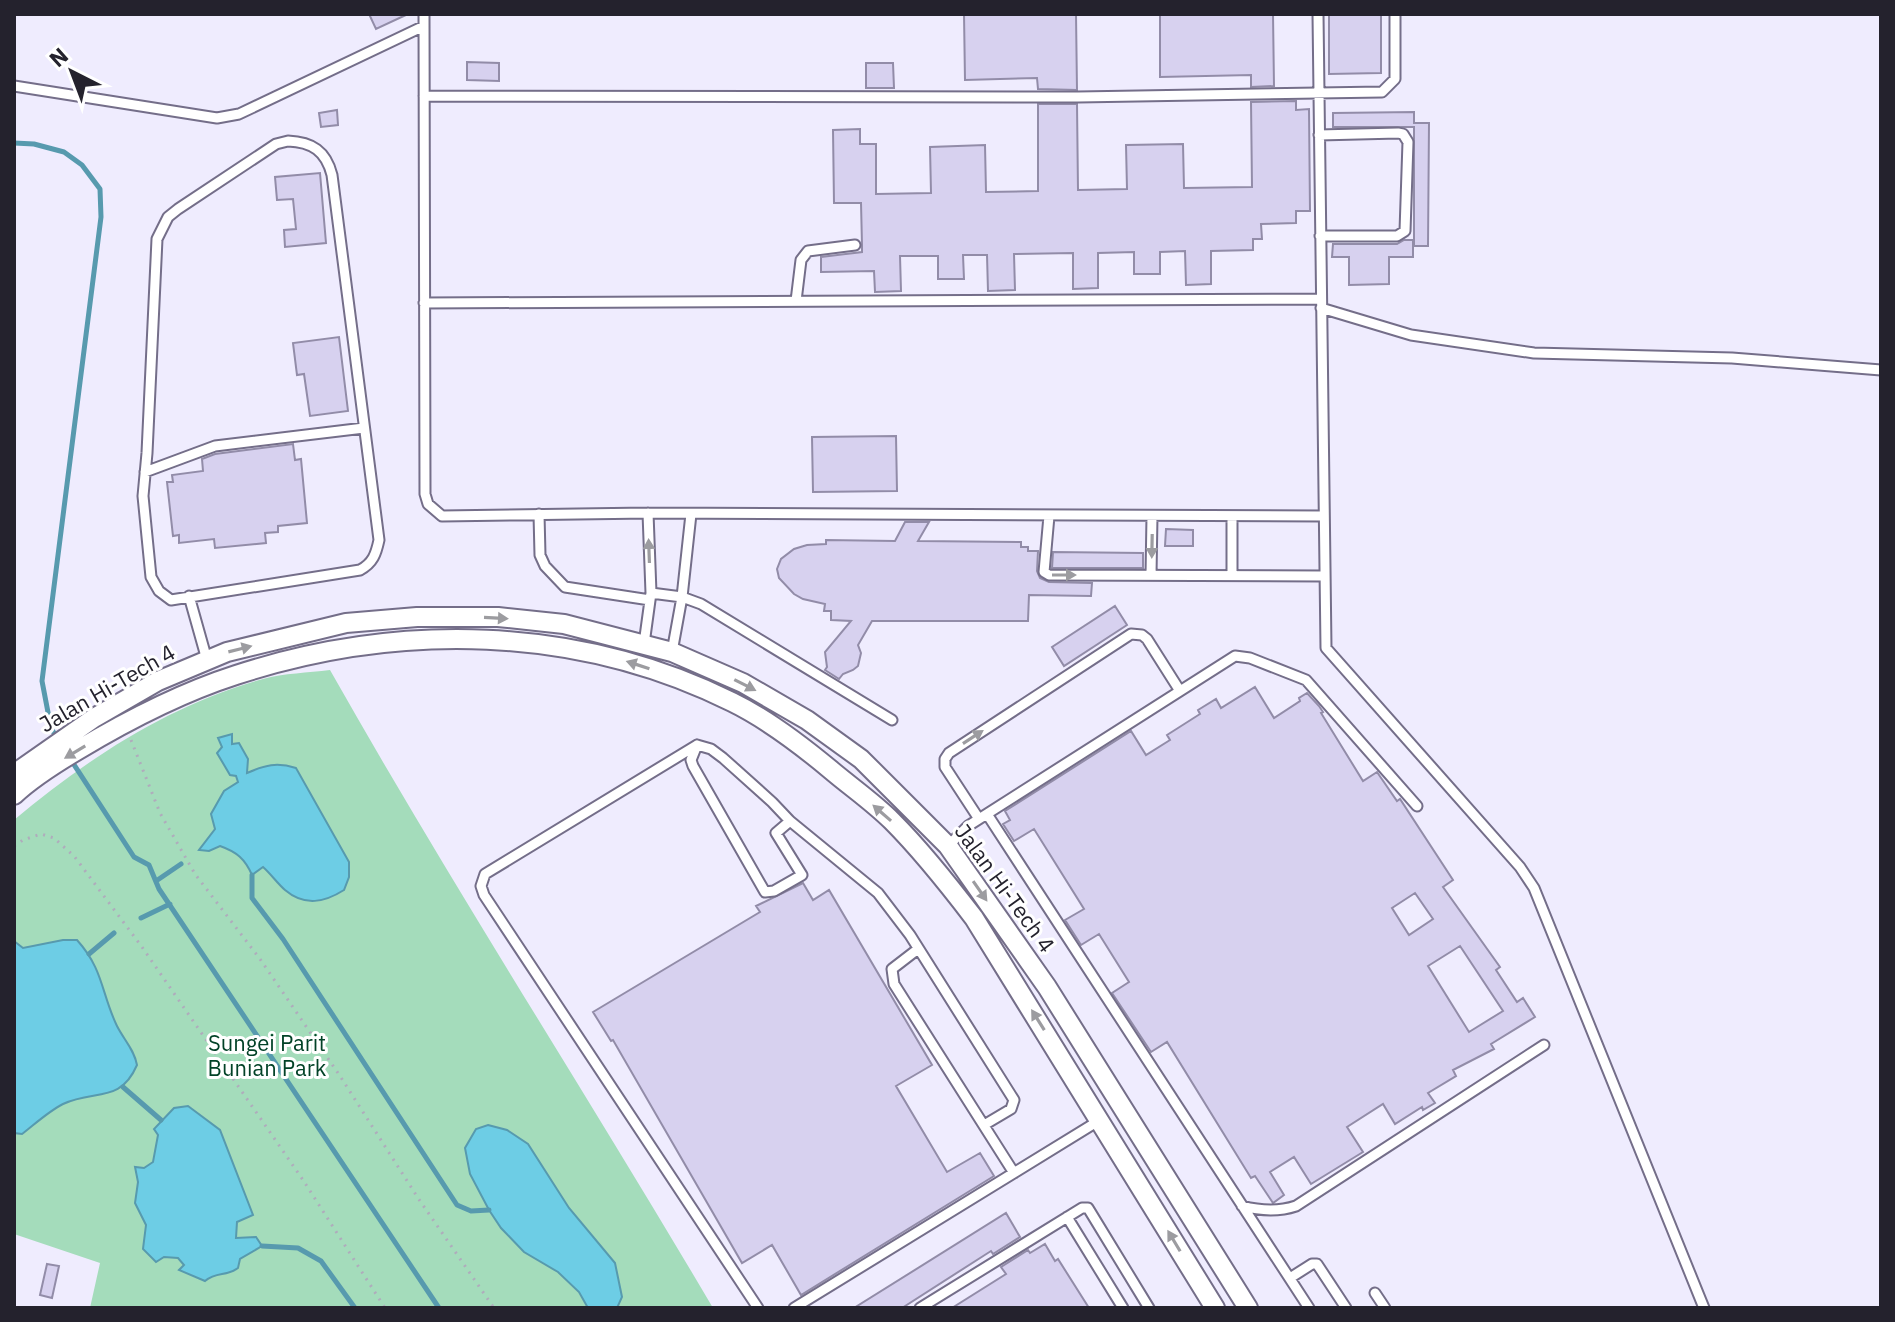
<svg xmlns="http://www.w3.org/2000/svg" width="1895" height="1322" font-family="'IBM Plex Sans',sans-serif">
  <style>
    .green { fill: #a4dcbb }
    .water { fill: #6dcde5; stroke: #579aae; stroke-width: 2 }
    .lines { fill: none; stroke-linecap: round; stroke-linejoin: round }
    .stream { stroke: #579aae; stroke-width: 5 }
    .building { fill: #d7d1ef; stroke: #928ca8; stroke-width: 2; fill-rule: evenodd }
    .service-casing { stroke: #746e89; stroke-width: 13 }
    .minor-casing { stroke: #746e89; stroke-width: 22 }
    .path { stroke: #afacbc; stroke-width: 3; stroke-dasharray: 2 6; stroke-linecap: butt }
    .service { stroke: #fff; stroke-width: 9 }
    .minor { stroke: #fff; stroke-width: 18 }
    .oneway { fill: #9c9ca0 }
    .labels { text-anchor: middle; stroke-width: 6; stroke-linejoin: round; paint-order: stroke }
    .street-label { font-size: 22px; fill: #24222d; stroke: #fff }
    .park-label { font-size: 22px; fill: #024227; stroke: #fff }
  </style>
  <rect width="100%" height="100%" fill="#efecfe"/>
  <path class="green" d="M330,670C452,886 587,1094 713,1308H90L100,1263L14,1234V820C88,758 169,705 263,679C284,673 308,673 330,670Z"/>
  <path class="water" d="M232,734V744L239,743L248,759L247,773C265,765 277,762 296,768L349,862V877L344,890C325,902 305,907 285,890C277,883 271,874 263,867L252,875C245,859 237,852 220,846L209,851L199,850L215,829L211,814L224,791L238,782L236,776L230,775L217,753L222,747L218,738Z
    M63,940H77C104,970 101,993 117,1026C124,1040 134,1049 137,1065C120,1104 95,1089 63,1104C49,1111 35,1124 22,1134L14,1133V941L23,948Z
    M188,1106L220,1130L253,1215L237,1222L236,1238L256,1237L262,1246L240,1259L238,1268C226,1277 217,1271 205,1281L179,1270L184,1265L178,1258L164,1257L156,1262L143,1249L146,1225L135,1203L138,1182L135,1167L144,1168L153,1162L158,1135L154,1129L174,1108Z
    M488,1125L507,1130L528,1144L569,1208L615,1263L622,1297L617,1308H588L579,1292L558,1272L524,1252L501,1228L489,1210L470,1174L465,1148L476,1129Z"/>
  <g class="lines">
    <path class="stream" d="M14,143L34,144L64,152L82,165L100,189L101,217L42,681L51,728L57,738
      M71,760L134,857L149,865L159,889L439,1308
      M252,875V898L283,939L457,1205L471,1211L489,1210
      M156,881L181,864
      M141,918L170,904
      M89,954L114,933
      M123,1087L161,1120
      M262,1246L298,1248L321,1261L355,1308"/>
  </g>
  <path class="building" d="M369,14H408L376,29Z
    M964,14H1076L1077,90L1038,89L1037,78L965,80Z
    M1160,14H1273L1274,86L1251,87V75L1160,77Z
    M1329,14H1381V73L1329,74Z
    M467,62L499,63V81L467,80Z
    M866,63H893L894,88H866Z
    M1296,101V110L1309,109L1310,211H1296V223L1261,224L1262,239H1253V250L1211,251V284L1186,285L1185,251L1160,252V274H1134V252L1098,253V288L1073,289V253L1014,254L1015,290L988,291L987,255H963L964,279H938V256H900L901,291L875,292L874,271L821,272V257L862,252V245L861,203H834L833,130L860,129V144H876V194L931,193L930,147L985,145L986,192L1038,191V104H1077L1078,190L1127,189L1126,145L1183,144L1184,188L1252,187L1251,102Z
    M337,110L338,125L321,127L319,113Z
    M1414,112V123H1429L1428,246H1414V127H1333V113Z
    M320,173L326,243L285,247L284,230L296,229L293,199L277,200L275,177Z
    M1404,240H1413V257H1389V284L1349,285V257H1332L1333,244H1397Z
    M339,337L348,411L310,416L304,374L297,375L293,343Z
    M896,436L897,491L813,492L812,437Z
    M293,444L295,460L301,459L307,523L278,526V532L265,533L266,543L215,548L214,539L179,543V535L173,536L167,482H173L172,475L203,471L202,459L215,454Z
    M905,522H929L918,541L1021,542V547H1028V551H1038L1037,571L1040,578L1049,582L1092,583L1091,596L1029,595L1028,621H872L858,645L861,653L858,666L853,670L843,674L839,679L825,670L827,667L825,652L851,621L831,620V611H824L825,604L803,599L794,594L779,578L777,569L781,559L794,549L807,545L826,544V540L895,541Z
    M1166,529L1193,530V546H1165Z
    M1053,552L1143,553V568H1052Z
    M1115,606L1127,625L1064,666L1052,647Z
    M1255,687L1274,718L1300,701L1299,698L1307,693L1319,706L1323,712L1321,713L1363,781L1377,772L1397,801L1400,799L1453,880L1443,887L1500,967L1496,970L1517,1002L1523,998L1535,1017L1491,1044L1494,1049L1453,1070L1456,1076L1428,1093L1435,1103L1423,1110L1422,1107L1395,1124L1383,1104L1347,1127L1363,1152L1311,1184L1294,1157L1270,1172L1284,1195L1273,1203L1255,1176L1251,1178L1167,1042L1151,1052L1112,993L1129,982L1099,934L1081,945L1065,920L1084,909L1034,829L1014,841L1003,824L1010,820L1005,811L1131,731L1146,755L1170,740L1167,735L1200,714L1198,710L1216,699L1221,708ZM1415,893L1433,919L1409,935L1392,908ZM1460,946L1503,1011L1469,1032L1428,966Z
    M803,883L813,900L829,890L932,1065L896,1086L947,1172L980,1153L994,1176L801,1295L772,1245L742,1263L613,1040L611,1041L593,1012L760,912L756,906Z
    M1006,1213L1020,1237L993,1254L991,1251L902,1308H854Z
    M1045,1244L1055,1261L1058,1259L1089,1308H952L1006,1274L1001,1267L1028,1250L1030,1253Z
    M47,1264L59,1266L52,1298L40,1295Z"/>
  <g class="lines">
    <g class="service-casing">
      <path id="service" d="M424,14L425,494L428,504L442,516L648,513L1323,516
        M1318,14L1326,648L1520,867L1534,888L1704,1308
        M14,86L217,118L239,114L424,26
        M424,96L1078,97L1382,92L1395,79V14
        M1319,135L1398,133L1403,134L1408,142L1405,231L1397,236H1320
        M288,141C312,142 326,151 332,175L379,540C376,554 373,563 360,570L171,600L159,591L151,577L143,496L147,453L157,239L168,217L178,209L276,144Z
        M796,301L801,260L808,251L855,245
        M424,303L1321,299
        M1321,308L1411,335L1534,353L1732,358L1881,370
        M145,472L215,446L364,428
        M539,514L540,555L545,566L565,587L650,600
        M1049,516L1044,572L1049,575L1323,576
        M1151,575L1152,516
        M1232,575V516
        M651,593L682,597L701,604L892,720
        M189,596L207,660
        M644,644L651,593L648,513
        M672,652L682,597L691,514
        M697,745L691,760L693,766L765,892L774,891L802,875L776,833L790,821
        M987,814L1309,1308
        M979,819L945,767V759L949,753L1131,634L1142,635L1147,639L1180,691
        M948,846L968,826L1235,656L1250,658L1306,680L1417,806
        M918,949L892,969L894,984L1014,1173
        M1242,1206C1261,1211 1278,1212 1296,1206L1544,1045
        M1067,1217L1123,1308
        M1290,1278L1312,1264H1317L1346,1308
        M1375,1293L1385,1308
        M758,1308L484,895L481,886L485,874L697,745L711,749L723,758L772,802L790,821L878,893L910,935L1014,1100L1011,1109L984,1125
        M794,1308L1100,1120
        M920,1308L1082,1208H1088L1149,1308"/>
    </g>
    <g class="minor-casing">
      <path id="minor" d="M14,774L94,718L158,681L227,652L346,623L417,617H498L564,624L672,652L743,683L807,720L861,759L948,846L1047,987L1248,1308
        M14,795C33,777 56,763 78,750C128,720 180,693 236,675C399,622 577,625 732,702C767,719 801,745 831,770C851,787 873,802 892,821C922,851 948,884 974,918L1215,1308"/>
    </g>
    <path class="path" d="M131,740L160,813L195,874L260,959L340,1076L418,1198L494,1308
      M14,846L23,840L41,834L54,838L74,856L142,947L303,1180L385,1308"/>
    <use href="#service" class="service"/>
    <use href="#minor" class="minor"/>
  </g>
  <defs><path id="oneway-solid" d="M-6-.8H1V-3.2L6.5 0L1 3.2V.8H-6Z" transform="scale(2)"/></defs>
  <g class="oneway">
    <use href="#oneway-solid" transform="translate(1152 546) rotate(91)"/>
    <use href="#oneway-solid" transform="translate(649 551) rotate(-92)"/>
    <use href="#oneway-solid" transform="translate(1064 575)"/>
    <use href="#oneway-solid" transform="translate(496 618) rotate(3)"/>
    <use href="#oneway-solid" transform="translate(240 649) rotate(-14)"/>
    <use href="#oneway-solid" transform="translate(638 665) rotate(-162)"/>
    <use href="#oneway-solid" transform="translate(745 685) rotate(27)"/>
    <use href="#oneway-solid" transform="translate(973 737) rotate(-33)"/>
    <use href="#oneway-solid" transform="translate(75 752) rotate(149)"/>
    <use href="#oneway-solid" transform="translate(882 813) rotate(-139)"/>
    <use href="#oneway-solid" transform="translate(980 891) rotate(55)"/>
    <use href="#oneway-solid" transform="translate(1038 1020) rotate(-122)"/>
    <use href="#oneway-solid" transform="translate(1174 1241) rotate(-121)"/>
  </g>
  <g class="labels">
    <g class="street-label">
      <text transform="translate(107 688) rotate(-30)" y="8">Jalan Hi-Tech 4</text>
      <text transform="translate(1005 888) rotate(54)" y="8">Jalan Hi-Tech 4</text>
    </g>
    <g class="park-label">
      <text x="267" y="1051">Sungei Parit<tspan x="267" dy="25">Bunian Park</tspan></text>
    </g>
  </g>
  <rect width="1895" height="1322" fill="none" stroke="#24222d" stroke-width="32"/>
  <g transform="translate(72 72) rotate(318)" stroke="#ffffff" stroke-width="6" paint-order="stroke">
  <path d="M0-6L14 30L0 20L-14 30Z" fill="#24222d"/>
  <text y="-12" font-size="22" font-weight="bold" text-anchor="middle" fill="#24222d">N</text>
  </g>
</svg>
